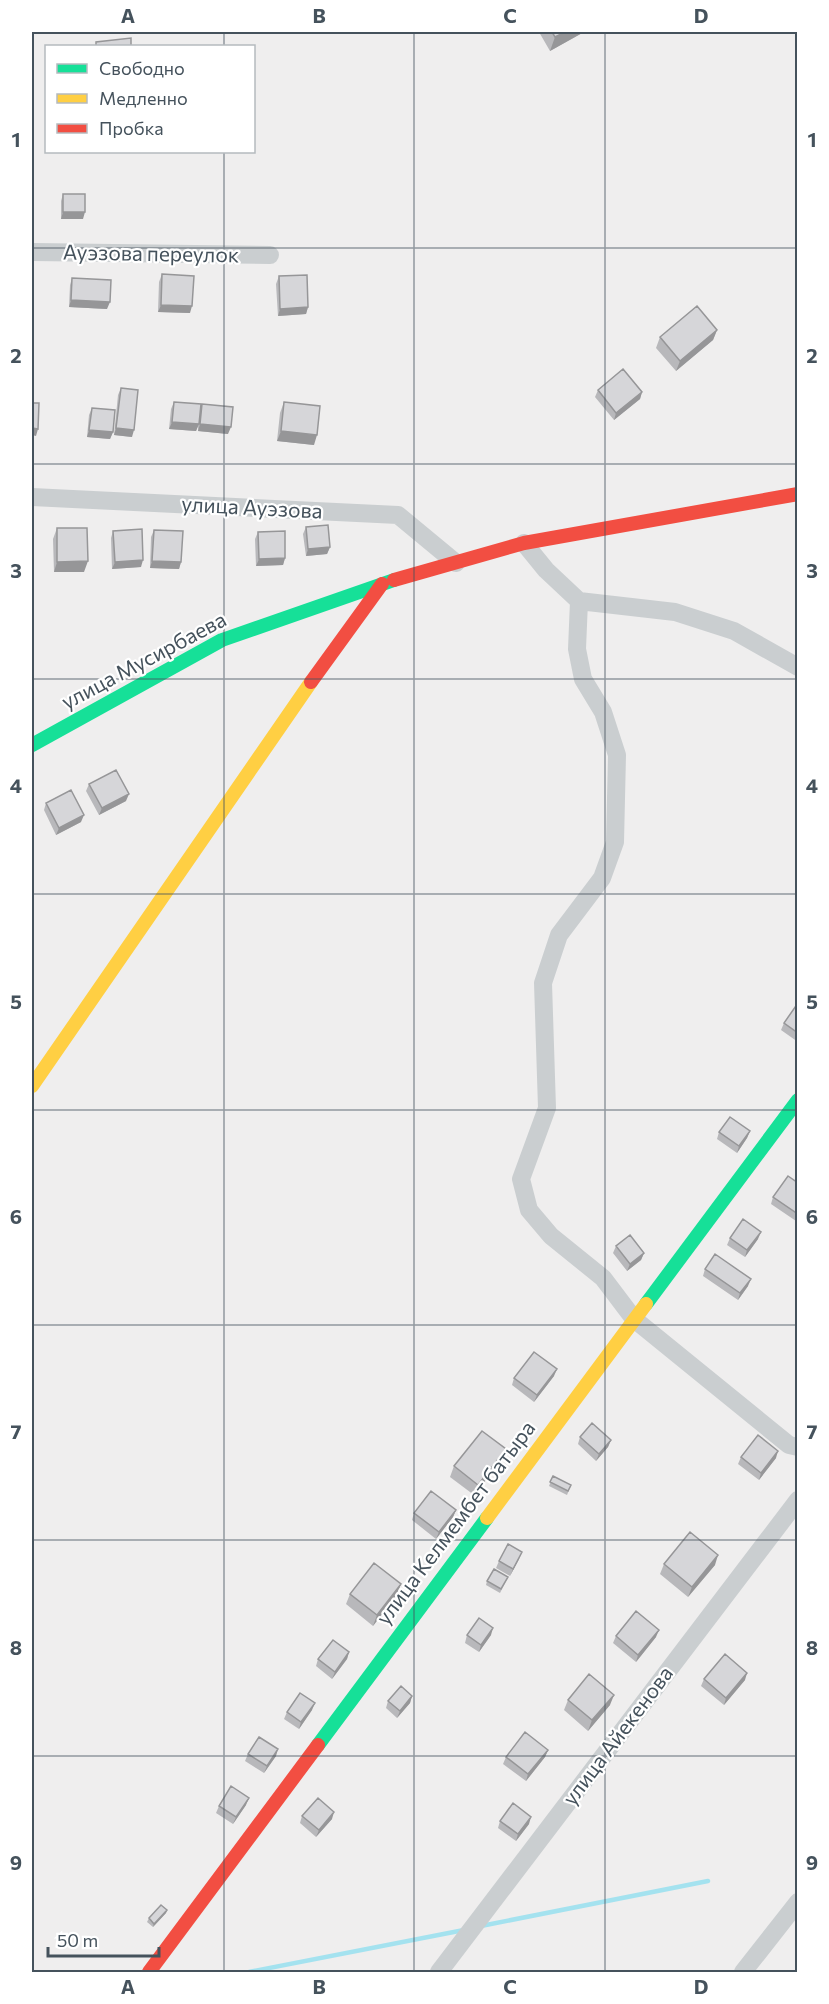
<svg xmlns="http://www.w3.org/2000/svg" width="829" height="2004" font-family="Commissioner,sans-serif">
  <style>
    .lines { fill: none; stroke-linecap: round; stroke-linejoin: round }
    .stream { stroke: #a4e2ef; stroke-width: 4.5 }
    .street { stroke: #caced0; stroke-width: 18 }
    .fast { stroke: #16e098; stroke-width: 14 }
    .slow { stroke: #ffcf43; stroke-width: 14 }
    .jam { stroke: #f24e42; stroke-width: 14 }
    .wall { fill: #b8b8bb }
    .shaded-wall { fill: #969698 }
    .building { fill: #d6d6d9; stroke: #969698; stroke-width: 1.5 }
    .grid { fill: none; stroke: #45525c; stroke-width: 1.5; stroke-opacity: 0.55 }
    .labels { text-anchor: middle; stroke-width: 4.5; stroke-linejoin: round; paint-order: stroke }
    .street-label { font-size: 21px; fill: #45525c; stroke: #fff }
    .neatline { fill: none; stroke: #45525c; stroke-width: 2 }
    .grid-label { font-size: 20px; text-anchor: middle; font-weight: bold; fill: #45525c }
  </style>
  <rect width="100%" height="100%" fill="#efeeee"/>
  <g class="lines">
    <path class="stream" d="M481,1926L708,1881
      M249,1972L464,1930"/>
    <path class="street" d="M32,252L270,255
      M32,497L398,515L456,563
      M524,543L546,570L579,601L675,612L734,631L798,667
      M579,601L577,649L583,679L603,712L617,755L615,842L602,878L559,935L543,983L547,1108L521,1179L529,1210L551,1236L603,1278L634,1319L789,1445L798,1447
      M439,1972L798,1500
      M743,1972L798,1902"/>
    <path class="fast" d="M32,745L222,640L394,580
      M646,1304L798,1100
      M318,1745L487,1518"/>
    <path class="slow" d="M32,1086L311,682
      M487,1518L646,1304"/>
    <path class="jam" d="M394,580L524,543L798,494
      M311,682L382,584
      M149,1972L318,1745"/>
  </g>
  <path class="wall" d="M539,32H584L550,51Z
    M63,194L83,219H61V201Z
    M162,274L190,313L158,312L159,282Z
    M279,276L308,307L306,314L278,316L276,284Z
    M72,278L107,309L69,307L70,285Z
    M717,330L713,340L676,371L656,348L660,337Z
    M121,388L132,437L114,435L118,395Z
    M598,390L642,392L640,399L614,420L595,397Z
    M174,402L200,410L202,404L228,434L198,431V426L196,431L169,429L171,409Z
    M284,402L314,445L277,441L280,413Z
    M92,408L113,432L110,439L87,437L89,415Z
    M306,527L330,547L327,554L306,556L303,534Z
    M57,528L84,572H54L53,539Z
    M154,530L181,562L179,569L150,568L151,537Z
    M113,531L141,567L112,569L111,538Z
    M258,532L285,558L283,565L256,566L255,539Z
    M89,784L126,801L99,815L86,791Z
    M46,803L81,822L56,835L44,810Z
    M798,1003V1042L781,1030L784,1023Z
    M750,1131L747,1138L737,1153L717,1139L719,1132Z
    M798,1183V1219L796,1221L771,1204L773,1197Z
    M730,1238L758,1239L745,1257L727,1245Z
    M616,1246L644,1253L641,1260L627,1271L613,1253Z
    M705,1269L748,1286L738,1300L703,1276Z
    M554,1376L534,1402L512,1385L514,1378Z
    M580,1437L611,1440L608,1447L596,1461L578,1444Z
    M741,1457L776,1458L759,1480L738,1464Z
    M502,1460L474,1495L450,1477L454,1466Z
    M553,1476L571,1485L567,1495L549,1486Z
    M456,1510L453,1517L436,1539L412,1520L414,1513Z
    M519,1559L510,1576L496,1568L499,1561Z
    M664,1564L715,1565L688,1597L660,1574Z
    M508,1577L500,1593L486,1585L487,1581Z
    M401,1584L397,1594L373,1626L346,1604L350,1594Z
    M467,1635H491L479,1652L465,1643Z
    M616,1636L656,1637L636,1662L613,1643Z
    M349,1652L347,1659L332,1679L316,1666L318,1659Z
    M704,1679L745,1680L724,1705L701,1686Z
    M412,1696L410,1703L397,1718L386,1708L388,1701Z
    M568,1700L610,1705L588,1731L564,1710Z
    M312,1710L299,1729L284,1719L287,1712Z
    M548,1750L545,1757L526,1781L503,1764L506,1757Z
    M248,1754L276,1756L264,1773L245,1761Z
    M246,1805L233,1824L216,1813L219,1806Z
    M302,1816L332,1819L316,1837L300,1823Z
    M500,1821L529,1824L516,1841L498,1828Z
    M167,1910L166,1913L153,1927L147,1922L149,1918Z"/>
  <path class="shaded-wall" d="M565,32H584L550,51L555,37Z
    M63,212H85L83,219H61Z
    M71,300L110,302L107,309L69,307Z
    M161,305L192,306L190,313L158,312Z
    M308,307L306,314L278,316L280,309Z
    M717,330L713,340L676,371L680,361Z
    M642,392L640,399L614,420L616,413Z
    M172,422L199,424L196,431L169,429Z
    M200,424L231,427L228,434L198,431Z
    M32,428L38,429L36,436L32,435Z
    M116,428L134,430L132,437L114,435Z
    M89,430L113,432L110,439L87,437Z
    M281,431L317,435L314,445L277,441Z
    M330,547L327,554L306,556L308,549Z
    M285,558L283,565L256,566L259,559Z
    M143,560L141,567L112,569L115,562Z
    M88,561L84,572H54L57,562Z
    M152,561L181,562L179,569L150,568Z
    M129,794L126,801L99,815L102,808Z
    M84,815L81,822L56,835L59,828Z
    M750,1131L747,1138L737,1153L739,1146Z
    M761,1232L758,1239L745,1257L747,1250Z
    M644,1253L641,1260L627,1271L630,1264Z
    M751,1279L748,1286L738,1300L740,1293Z
    M557,1369L554,1376L534,1402L537,1395Z
    M611,1440L608,1447L596,1461L599,1454Z
    M506,1449L502,1460L474,1495L478,1485Z
    M778,1451L776,1458L759,1480L761,1473Z
    M456,1510L453,1517L436,1539L439,1532Z
    M522,1552L519,1559L510,1576L513,1569Z
    M718,1555L715,1565L688,1597L692,1587Z
    M401,1584L397,1594L373,1626L377,1615Z
    M493,1628L491,1635L479,1652L481,1645Z
    M659,1630L656,1637L636,1662L638,1655Z
    M349,1652L347,1659L332,1679L335,1672Z
    M747,1673L745,1680L724,1705L726,1698Z
    M614,1695L610,1705L588,1731L592,1720Z
    M412,1696L410,1703L397,1718L400,1711Z
    M315,1703L312,1710L299,1729L301,1722Z
    M278,1749L276,1756L264,1773L267,1766Z
    M548,1750L545,1757L526,1781L528,1774Z
    M249,1798L246,1805L233,1824L236,1817Z
    M334,1812L332,1819L316,1837L319,1830Z
    M531,1817L529,1824L516,1841L518,1834Z
    M167,1910L166,1913L153,1927L154,1924Z"/>
  <path class="building" d="M552,32H565L555,37Z
    M131,38V46H96V42Z
    M63,194H85V212H63Z
    M162,274L194,276L192,306L161,305Z
    M307,275L308,307L280,309L279,276Z
    M72,278L111,280L110,302L71,300Z
    M697,306L717,330L680,361L660,337Z
    M623,369L642,392L616,413L598,390Z
    M121,388L138,390L134,430L116,428Z
    M174,402L201,404L199,424L172,422Z
    M284,402L320,406L317,435L281,431Z
    M32,403H39L38,429L32,428Z
    M202,404L233,407L231,427L200,424Z
    M92,408L115,410L113,432L89,430Z
    M328,525L330,547L308,549L306,527Z
    M57,528H87L88,561L57,562Z
    M142,529L143,560L115,562L113,531Z
    M154,530L183,531L181,562L152,561Z
    M285,531V558L259,559L258,532Z
    M116,770L129,794L102,808L89,784Z
    M71,790L84,815L59,828L46,803Z
    M798,1003V1033L784,1023Z
    M730,1117L750,1131L739,1146L719,1132Z
    M788,1176L798,1183V1214L773,1197Z
    M743,1219L761,1232L747,1250L730,1238Z
    M630,1235L644,1253L630,1264L616,1246Z
    M715,1254L751,1279L740,1293L705,1269Z
    M534,1352L557,1369L537,1395L514,1378Z
    M592,1423L611,1440L599,1454L580,1437Z
    M482,1431L506,1449L478,1485L454,1466Z
    M758,1435L778,1451L761,1473L741,1457Z
    M553,1476L571,1485L568,1491L550,1482Z
    M431,1491L456,1510L439,1532L414,1513Z
    M690,1532L718,1555L692,1587L664,1564Z
    M508,1544L522,1552L513,1569L499,1561Z
    M374,1563L401,1584L377,1615L350,1594Z
    M494,1569L508,1577L501,1589L487,1581Z
    M636,1611L659,1630L638,1655L616,1636Z
    M479,1618L493,1628L481,1645L467,1635Z
    M333,1640L349,1652L335,1672L318,1659Z
    M725,1654L747,1673L726,1698L704,1679Z
    M589,1674L614,1695L592,1720L568,1700Z
    M401,1686L412,1696L400,1711L388,1701Z
    M300,1693L315,1703L301,1722L287,1712Z
    M525,1732L548,1750L528,1774L506,1757Z
    M259,1737L278,1749L267,1766L248,1754Z
    M231,1786L249,1798L236,1817L219,1806Z
    M318,1798L334,1812L319,1830L302,1816Z
    M513,1803L531,1817L518,1834L500,1821Z
    M161,1905L167,1910L154,1924L149,1918Z"/>
  <path class="grid" d="M224,32V46M414,32V1972M605,32V1972M224,152V1972M32,248H798M32,464H798M32,679H798M32,894H798M32,1110H798M32,1325H798M32,1540H798M32,1756H798"/>
  <g class="labels">
    <g class="street-label">
      <text transform="translate(151 254) rotate(1)" y="7">Ауэзова переулок</text>
      <text transform="translate(252 508) rotate(3)" y="7">улица Ауэзова</text>
      <text transform="translate(144 661) rotate(-28)" y="7">улица Мусирбаева</text>
      <text transform="translate(456 1523) rotate(-53)" y="7">улица Келмембет батыра</text>
      <text transform="translate(618 1736) rotate(-53)" y="7">улица Айекенова</text>
    </g>
  </g>
  <rect width="829" height="2004" fill="none" stroke="#ffffff" stroke-width="66"/>
  <rect x="45" y="45" width="210" height="108" fill="#ffffff" stroke="#b5babe" stroke-width="1.5"/>
  <rect x="57" y="64" width="30" height="9" fill="#16e098" stroke="#b5babe" stroke-width="1.5"/>
  <text x="99" y="75" font-size="18" fill="#45525c">Свободно</text>
  <rect x="57" y="94" width="30" height="9" fill="#ffcf43" stroke="#b5babe" stroke-width="1.5"/>
  <text x="99" y="105" font-size="18" fill="#45525c">Медленно</text>
  <rect x="57" y="124" width="30" height="9" fill="#f24e42" stroke="#b5babe" stroke-width="1.5"/>
  <text x="99" y="135" font-size="18" fill="#45525c">Пробка</text>
  <path d="M48 1947v9h111v-9" fill="none" stroke="#45525c" stroke-width="3"/>
  <text x="57" y="1947" font-size="18" fill="#45525c" stroke="#ffffff" stroke-width="4.5" paint-order="stroke">50 m</text>
  <rect x="33" y="33" width="763" height="1938" class="neatline"/>
  <g class="grid-label">
    <text x="128" y="23">A</text>
    <text x="319" y="23">B</text>
    <text x="510" y="23">C</text>
    <text x="701" y="23">D</text>
    <text x="16" y="147">1</text>
    <text x="812" y="147">1</text>
    <text x="16" y="363">2</text>
    <text x="812" y="363">2</text>
    <text x="16" y="578">3</text>
    <text x="812" y="578">3</text>
    <text x="16" y="793">4</text>
    <text x="812" y="793">4</text>
    <text x="16" y="1009">5</text>
    <text x="812" y="1009">5</text>
    <text x="16" y="1224">6</text>
    <text x="812" y="1224">6</text>
    <text x="16" y="1439">7</text>
    <text x="812" y="1439">7</text>
    <text x="16" y="1655">8</text>
    <text x="812" y="1655">8</text>
    <text x="16" y="1870">9</text>
    <text x="812" y="1870">9</text>
    <text x="128" y="1994">A</text>
    <text x="319" y="1994">B</text>
    <text x="510" y="1994">C</text>
    <text x="701" y="1994">D</text>
  </g>
</svg>
